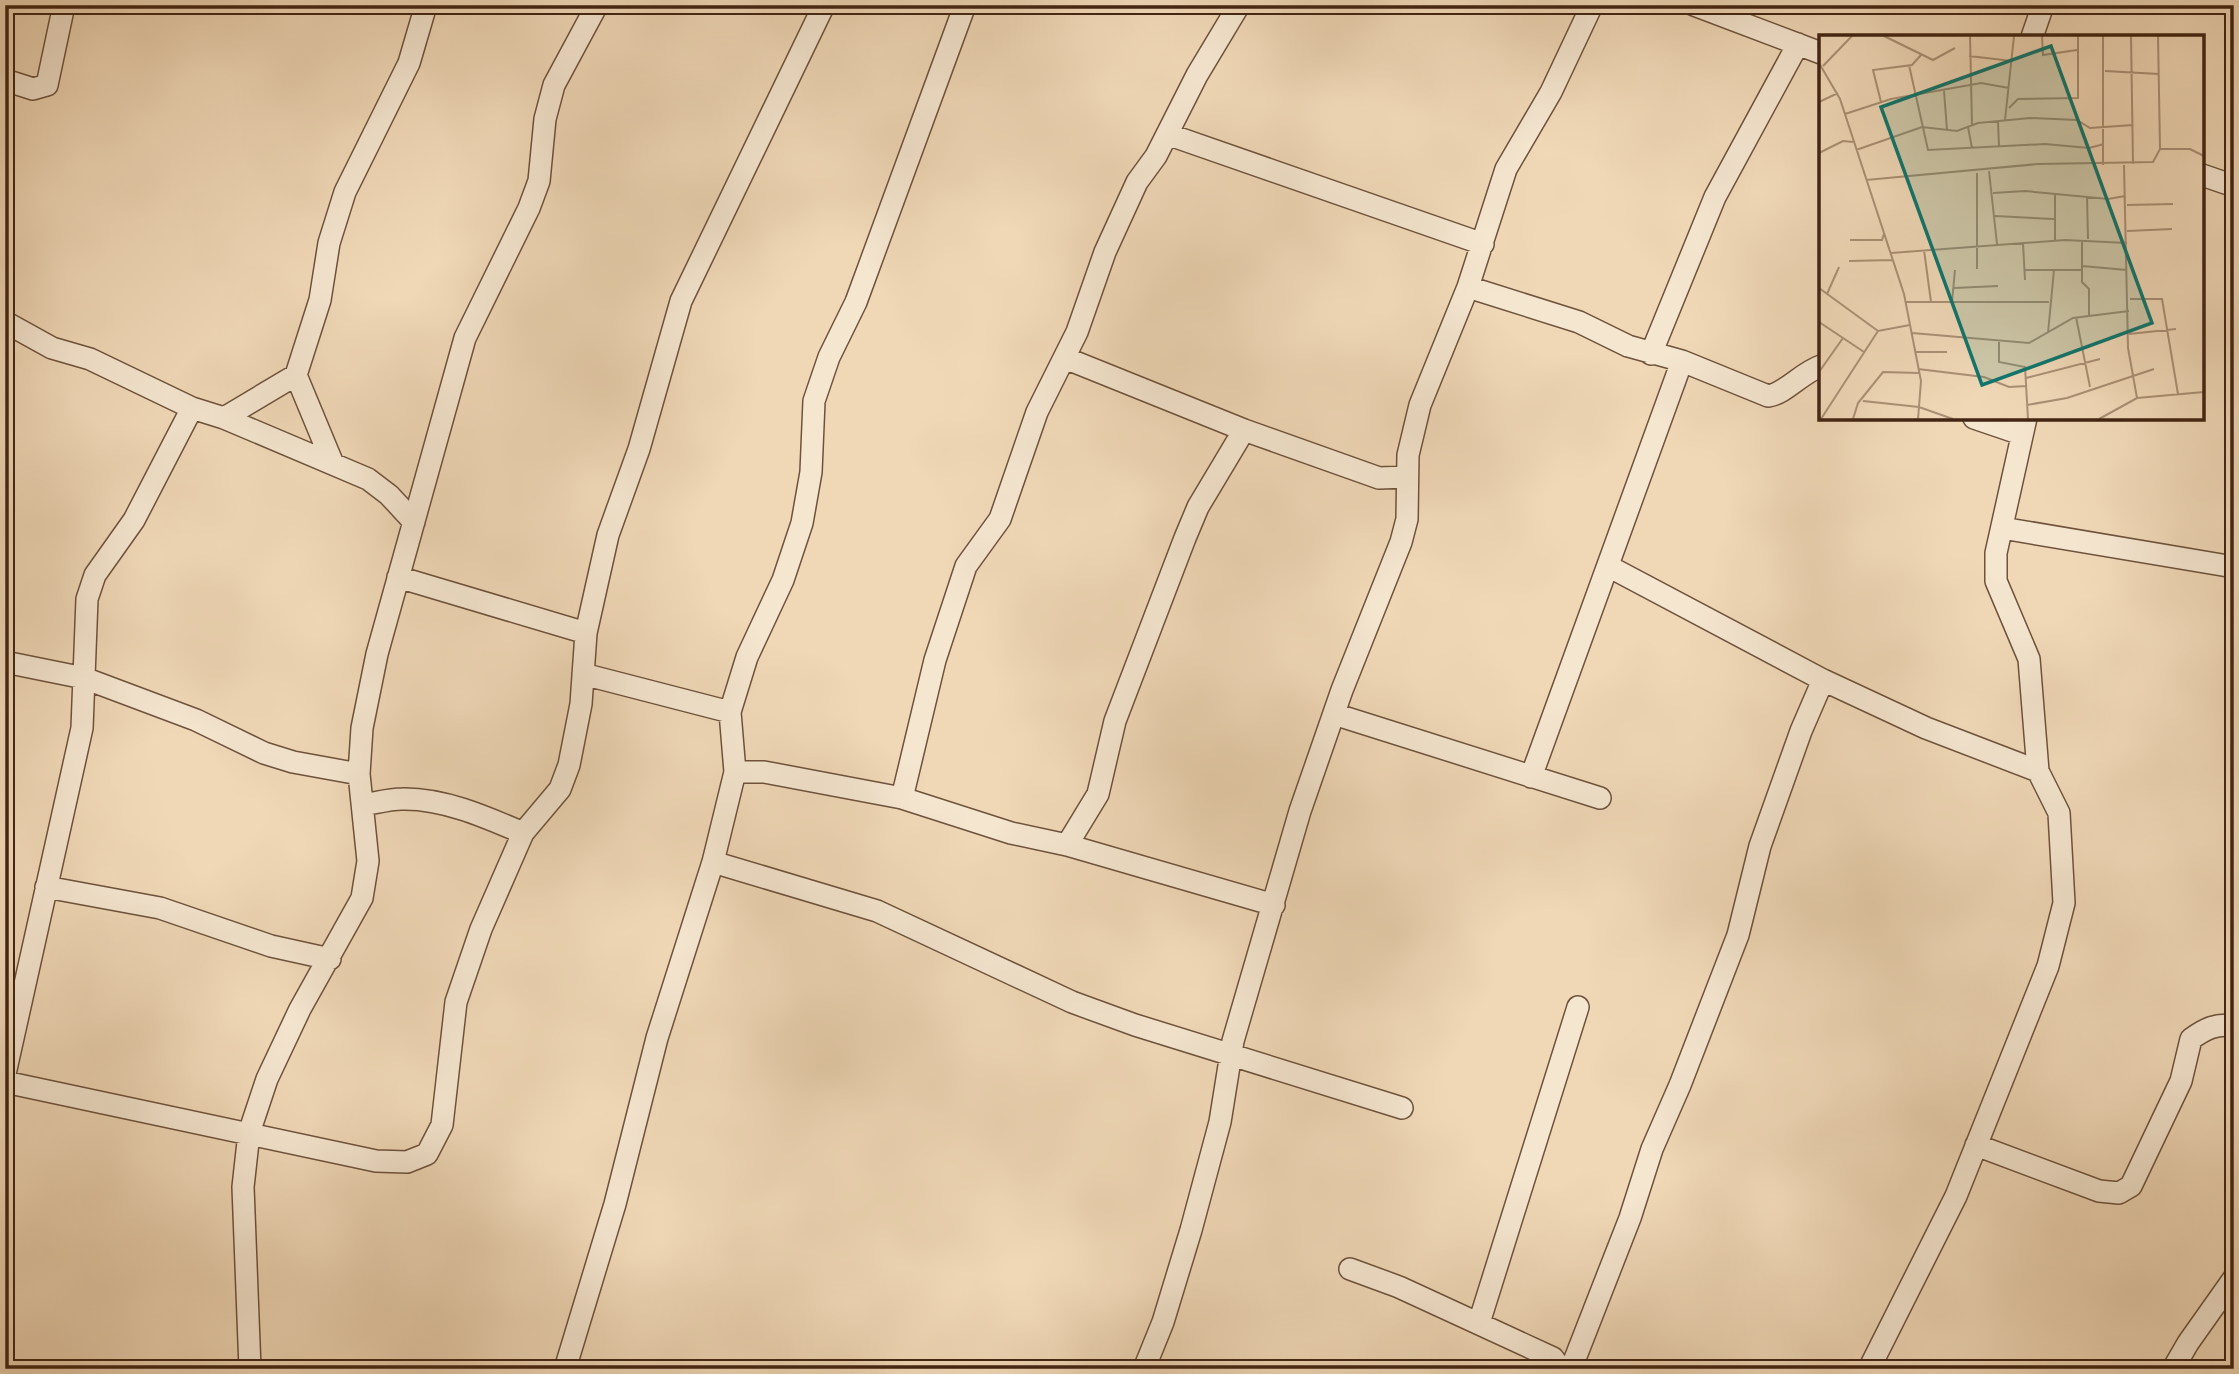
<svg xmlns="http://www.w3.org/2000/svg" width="2239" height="1374" font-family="'IM FELL Double Pica',serif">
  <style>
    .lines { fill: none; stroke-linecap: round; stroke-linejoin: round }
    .minor-casing { stroke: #6e523c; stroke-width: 24 }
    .minor { stroke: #f5e6d0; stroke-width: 21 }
    .inset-road { fill: none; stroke: #aa9075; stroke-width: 2 }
    .view { fill: #0f766e; fill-opacity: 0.15; stroke: #0f766e; stroke-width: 3.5 }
    .inset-edge { fill: none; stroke: #422513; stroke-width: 3.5 }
  </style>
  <rect width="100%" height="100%" fill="#f0d8b7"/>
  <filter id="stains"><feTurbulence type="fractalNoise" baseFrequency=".00286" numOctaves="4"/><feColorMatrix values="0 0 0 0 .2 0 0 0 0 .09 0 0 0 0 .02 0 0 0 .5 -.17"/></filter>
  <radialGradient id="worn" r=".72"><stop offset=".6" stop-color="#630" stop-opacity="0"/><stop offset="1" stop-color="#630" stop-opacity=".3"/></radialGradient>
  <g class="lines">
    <g class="minor-casing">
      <path id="minor" d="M1694,5L1821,53
        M2032,37L2043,5
        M5,80L33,89L47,85L64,5
        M1167,134L1483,244
        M2202,175L2234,186
        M1468,287L1579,322L1628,346L1682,361L1768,396C1785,394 1801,373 1821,366
        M5,322L52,348L90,359L192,408L224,418L368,479L389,495L414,522
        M1651,354L1715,197L1798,44
        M1065,358L1244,430L1379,478L1406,477
        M224,418L296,375
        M1974,418L2021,434
        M333,464L296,375L320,300L329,243L345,192L409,63L426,5
        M2002,528L2234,567
        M1608,566L1823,680L1926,728L2038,771
        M398,577L586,633
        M5,662L84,678L196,720L264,753L293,762L359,774
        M583,674L730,712
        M1334,714L1600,798
        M735,772H764L902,798L1011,833L1067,845L1274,905
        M1531,777L1682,361
        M902,798L935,660L966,566L1000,519L1037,412L1077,332L1105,252L1137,182L1156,156L1197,75L1239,5
        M363,805C376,803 389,799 402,799C443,798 486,817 523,833
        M1067,845L1098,794L1115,721L1185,538L1198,507L1244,430
        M713,862L877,911L1072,1002L1135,1025L1402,1108
        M46,887L160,908L271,946L330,959
        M5,1074L82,728L87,599L95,575L134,520L192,408
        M5,1082L376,1161L407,1162L427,1154L442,1125L456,1002L481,929L523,833L560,789L569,765L581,704L586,633L608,535L639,449L681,301L824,5
        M1976,1145L2099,1191L2119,1193L2131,1186L2181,1081L2191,1039C2205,1029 2216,1023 2234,1026
        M1350,1269L1399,1287L1553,1358L1561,1369
        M1479,1323L1578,1007
        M250,1369L243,1187L249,1133L267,1079L300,1009L362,898L368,861L359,774L362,728L377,654L465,338L529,208L539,181L545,119L554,85L597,5
        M565,1369L615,1204L657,1038L713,862L735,772L730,712L747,657L783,580L802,523L811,472L814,401L829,357L856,302L965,5
        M1144,1369L1163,1322L1191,1230L1220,1122L1233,1041L1300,811L1342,690L1401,542L1407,519L1408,455L1420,405L1468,287L1506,169L1551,92L1592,5
        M1571,1369L1630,1218L1652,1149L1680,1085L1738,935L1760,846L1801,731L1823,680
        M1869,1369L1956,1196L2048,966L2064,903L2059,813L2038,771L2029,659L1996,581V553L2026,418
        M2173,1369L2188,1343L2234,1278"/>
    </g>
    <use href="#minor" class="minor"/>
  </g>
  <g transform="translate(1819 35)">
    <rect width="385" height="385" fill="#f0d8b7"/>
    <path class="inset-road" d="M65,1L114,25L136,13M151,1L153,90M223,1L224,20L258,15M312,1L314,129M150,21L193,26M0,28L21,64L85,259L102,346L99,384M90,30L109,115L226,109L270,113L285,109M4,31L33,1M286,36L340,39M125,56L128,95M0,67L19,58M62,67L54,35L93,30L102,20M190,73L199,64L259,63V1M26,79L72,64L162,48L190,53M186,85L195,1M179,86L180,112M149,92L153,113M341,114H371L385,121M37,115L103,92L138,96L159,88L211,83L258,85L271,93L314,90M0,118L24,106L34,107M284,130V1M305,130L309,313L318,363M170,136L178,209M158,138V234M47,145L219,129L334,127L341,114L339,1M174,158L206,156L289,164L306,161M236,159V205M268,161L269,204M308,170L354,169M176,181L235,184M308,196L353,194M31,205H63L65,199M263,205V247L270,254V280M204,208L206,245M105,215L112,267M72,218L246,205L308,208M30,226L74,225M263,231L308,235M205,235H263M0,253L59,296L91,290M135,253L179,251M8,259L20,232M311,264H343L359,359M86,267H230M133,267L136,235M257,282L271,352M0,287L45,317M93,298L210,308L254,283L310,276M229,298L235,235M310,299L357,294M180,307V327L206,332L209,384M97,317H128M99,334L165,342L190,352L208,351M0,337L24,303M207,343L281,324M44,366L100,372L134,384M208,370L248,363L335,334M2,384L59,296M34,384L39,368L64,337L100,338M280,384L318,363L385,357"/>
    <path class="view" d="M232,11L333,288L163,350L62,72Z"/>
    <rect width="385" height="385" class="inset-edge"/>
  </g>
  <rect width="2239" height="1374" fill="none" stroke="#f0d8b7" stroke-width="28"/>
  <rect x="7" y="7" width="2225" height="1360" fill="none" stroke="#422513" stroke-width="3.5"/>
  <rect x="14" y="14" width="2211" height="1346" fill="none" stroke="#422513" stroke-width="2"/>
  <rect width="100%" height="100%" filter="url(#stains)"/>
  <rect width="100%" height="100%" fill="url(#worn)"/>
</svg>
